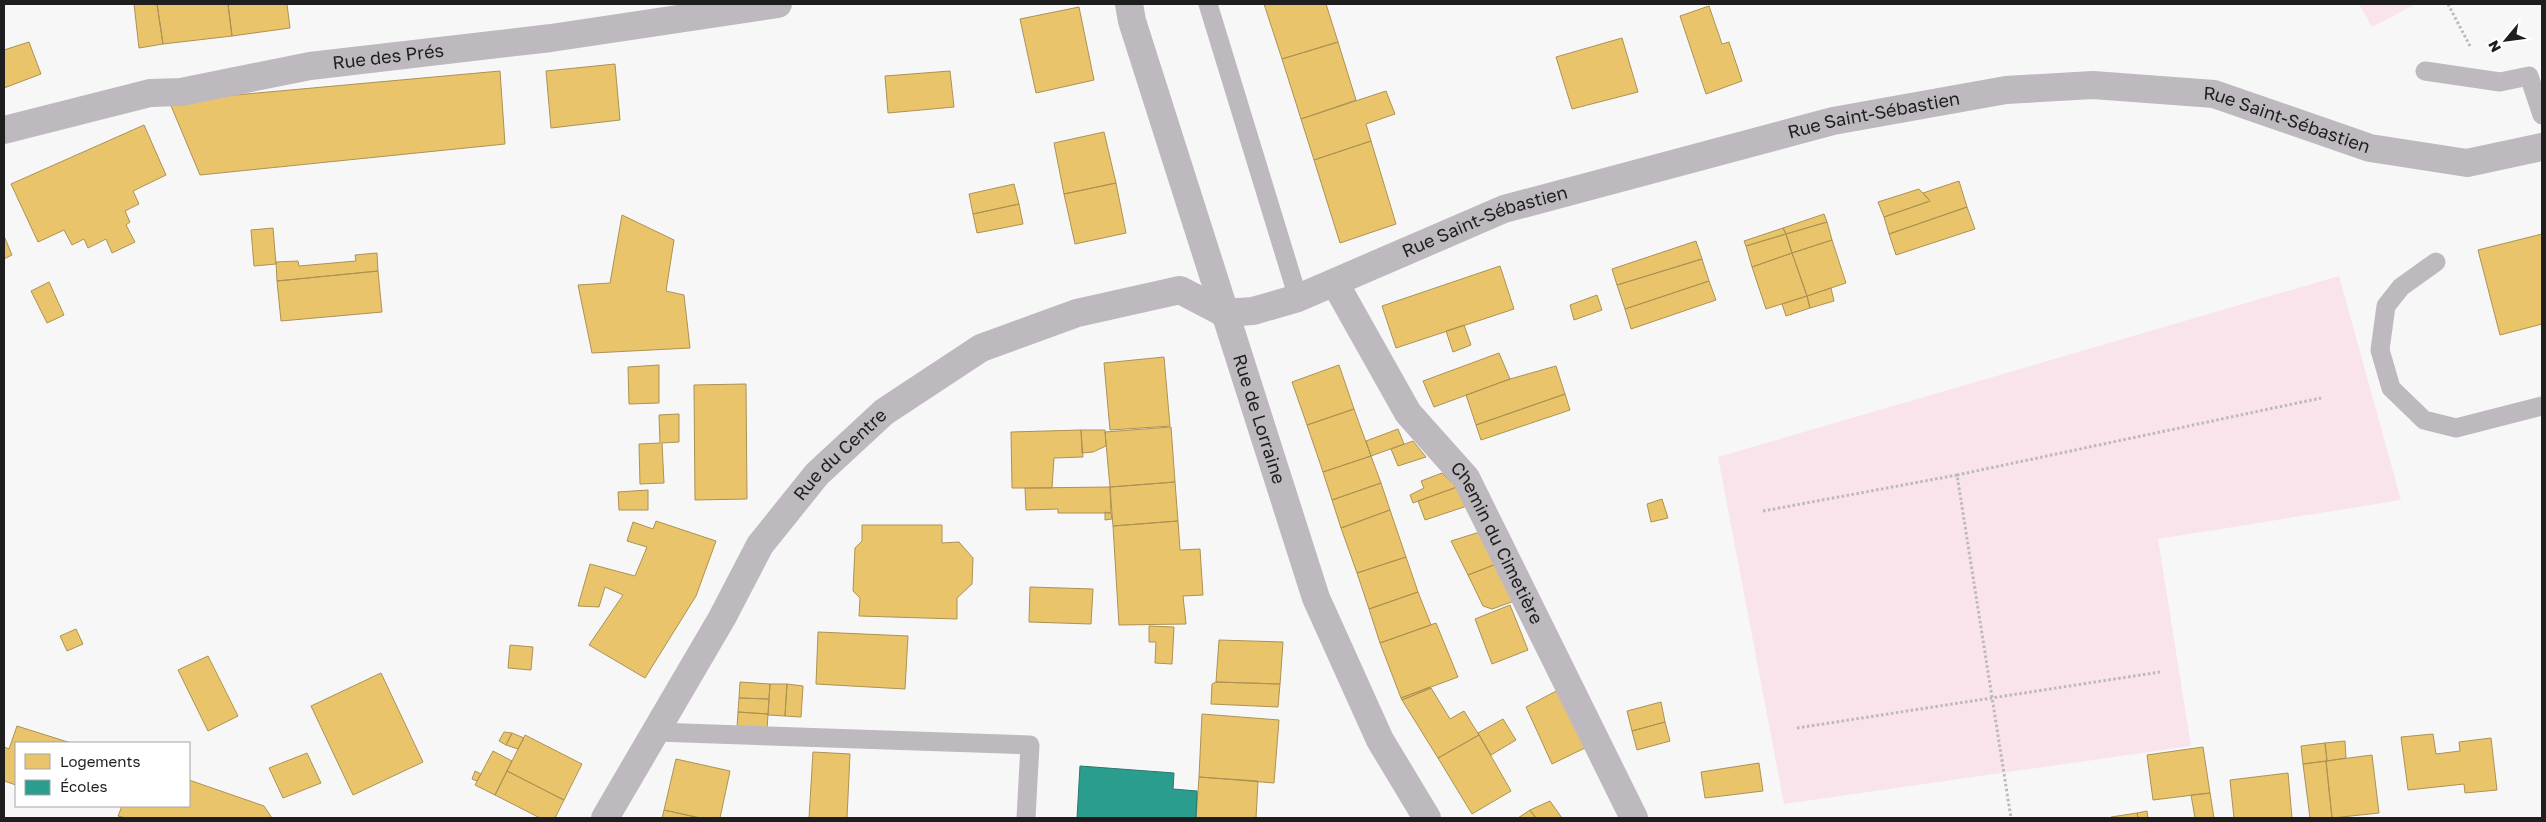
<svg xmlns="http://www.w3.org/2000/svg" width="2546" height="822" font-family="'Golos Text',sans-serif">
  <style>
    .green { fill: #f9e4ec }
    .homes { fill: #e9c46a; stroke: #ac9254 }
    .schools { fill: #2a9d8f; stroke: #26776d }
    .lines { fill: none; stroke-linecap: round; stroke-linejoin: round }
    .path { stroke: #bcb9bc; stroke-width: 3; stroke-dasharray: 2.5 2.5; stroke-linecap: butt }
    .lane { stroke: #beb8bf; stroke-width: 19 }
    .street { stroke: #beb8bf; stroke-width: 28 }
    .labels { text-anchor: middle; stroke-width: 5; stroke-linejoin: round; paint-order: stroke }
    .street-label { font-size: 18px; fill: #1e1e1f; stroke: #fff }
  </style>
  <rect width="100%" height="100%" fill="#f7f7f8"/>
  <path class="green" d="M2359,4H2416L2372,27Z
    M2339,276L2401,500L2158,539L2191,746L1784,804L1718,457Z"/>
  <path class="homes" d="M134,4H157L163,44L139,48Z
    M157,4H228L232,36L163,44Z
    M228,4H287L290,28L232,36Z
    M1264,4H1326L1338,42L1282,59Z
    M1709,6L1722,44L1729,42L1742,81L1706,94L1680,16Z
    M1079,7L1094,80L1036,93L1020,19Z
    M1622,38L1638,92L1572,109L1556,57Z
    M29,42L41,74L4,88V50Z
    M1338,42L1356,100L1301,119L1282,59Z
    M615,64L620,120L551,128L546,71Z
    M500,71L505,144L200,175L169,101Z
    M950,71L954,107L888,113L885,76Z
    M1386,91L1395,114L1366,124L1371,141L1314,160L1301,119Z
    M144,125L166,175L133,191L139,204L125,211L130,222L126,225L135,242L112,253L106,239L88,248L84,239L72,245L64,230L38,242L11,184Z
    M1104,132L1116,183L1064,194L1054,143Z
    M1371,141L1396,224L1340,243L1314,160Z
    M1959,181L1967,207L1889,234L1884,217L1930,201L1923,193Z
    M1116,183L1126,233L1075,244L1064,194Z
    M1014,184L1019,204L973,214L969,194Z
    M1919,189L1930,201L1884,217L1878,202Z
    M1019,204L1023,224L977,233L973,214Z
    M1967,207L1975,229L1896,255L1889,234Z
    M1824,214L1827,222L1786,234L1783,228Z
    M622,215L674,240L666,291L684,295L690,348L592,353L578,285L610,283Z
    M1827,222L1832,240L1792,253L1786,234Z
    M273,228L276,264L254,266L251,230Z
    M1783,228L1786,234L1746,246L1744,241Z
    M1786,234L1792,253L1752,267L1746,246Z
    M2542,234V324L2500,335L2478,250Z
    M4,236L12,255L4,259Z
    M1832,240L1846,283L1807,296L1792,253Z
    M1696,241L1702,259L1617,285L1612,269Z
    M377,253L378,271L277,281L276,262L298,261L299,266L356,261L355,255Z
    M1792,253L1807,296L1766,309L1752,267Z
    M1702,259L1709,281L1625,309L1617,285Z
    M1500,266L1514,309L1396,348L1382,306Z
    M378,271L382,312L281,321L277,281Z
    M1709,281L1716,300L1631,329L1625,309Z
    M49,282L64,315L47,323L31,291Z
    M1831,288L1834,301L1810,308L1807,296Z
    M1597,295L1602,310L1574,320L1570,305Z
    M1807,296L1810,308L1786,316L1782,304Z
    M1464,325L1471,345L1453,352L1446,331Z
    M1499,353L1510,379L1434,407L1423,381Z
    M1164,357L1170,426L1110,430L1104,363Z
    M659,365V403L629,404L628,367Z
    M1339,365L1354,409L1307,425L1292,382Z
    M1556,366L1565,394L1476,425L1466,395L1510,379Z
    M746,384L747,499L695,500L694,385Z
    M1565,394L1570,410L1481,440L1476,425Z
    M1354,409L1371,456L1323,472L1307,425Z
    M679,414V442L662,443L664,483L640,484L639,444L660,443L659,415Z
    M1171,427L1175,482L1110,487L1105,432Z
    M1398,429L1404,444L1371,456L1366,441Z
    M1081,430H1105L1106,446L1093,452L1082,453Z
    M1081,430L1083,457L1054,458L1052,488H1012L1011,432Z
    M1413,441L1426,457L1398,466L1391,449Z
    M1371,456L1381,483L1332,500L1323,472Z
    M1442,473L1457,487L1413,503L1410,495L1424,488L1421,481Z
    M1175,482L1178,521L1113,526L1110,487Z
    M1381,483L1390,510L1341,528L1332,500Z
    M1110,487L1111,513H1058V509L1026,510L1025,488Z
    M1457,487L1467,506L1425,520L1418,501Z
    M648,490V510H619L618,492Z
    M1662,499L1668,518L1651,522L1647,504Z
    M1390,510L1406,557L1357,573L1341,528Z
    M1105,512L1111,513L1112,519L1105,520Z
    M656,521L716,541L696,596L645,678L589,645L623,595L605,587L599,607L578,606L590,564L635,576L647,547L627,541L633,522L653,529Z
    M1178,521L1180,550L1200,549L1203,595L1183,596L1186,624L1119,625L1113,526Z
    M862,525H942V543L959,542L973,558L972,584L957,598V619L859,616L860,598L853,591L855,548L862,541Z
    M1483,531L1499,563L1468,575L1451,541Z
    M1406,557L1418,592L1369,609L1357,573Z
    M1499,563L1517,600L1492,609L1483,606L1468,575Z
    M1030,587L1093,589L1091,624L1029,622Z
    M1418,592L1431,625L1380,643L1369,609Z
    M1510,605L1528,650L1492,664L1475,619Z
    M1436,623L1458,677L1401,698L1380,643Z
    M1149,626L1174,627L1172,664L1155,663L1156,642H1149Z
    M76,629L83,644L67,651L60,636Z
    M818,632L908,636L905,689L816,684Z
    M1219,640L1283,642L1280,684L1216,682Z
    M510,645L533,647L531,670L508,668Z
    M208,656L238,716L208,731L178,670Z
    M381,673L423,762L353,795L311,706Z
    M740,682L770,684L769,699L739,698Z
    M1216,682L1280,684L1278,707L1211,704L1212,684Z
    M770,684H787L785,716L768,715Z
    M787,684L803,686L801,717L785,716Z
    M1430,687L1431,688L1402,700L1401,698Z
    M1431,688L1450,719L1464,711L1479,735L1438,758L1402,700Z
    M1560,689L1587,747L1552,764L1526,707Z
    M739,698L769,699L768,714L738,712Z
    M1661,702L1665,722L1632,731L1627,711Z
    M738,712L768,714L767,730L737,728Z
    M1202,714L1279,720L1274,783L1199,777Z
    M1503,719L1516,740L1491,755L1478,733Z
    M1665,722L1670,741L1637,750L1632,731Z
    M17,726L71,743H16V785L4,781V747L9,749Z
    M504,732L512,733L506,745L499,741Z
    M512,733L524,738L518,749L506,745Z
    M2433,734L2436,754L2460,751L2459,742L2491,738L2497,790L2465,793L2464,784L2408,790L2401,737Z
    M525,735L582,764L564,800L507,771Z
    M1479,735L1511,791L1472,814L1438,758Z
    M2345,741L2346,758L2327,761L2325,743Z
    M2325,743L2327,761L2303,764L2301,746Z
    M2203,747L2210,793L2153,800L2147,755Z
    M493,751L512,761L495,795L475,785Z
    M813,752L850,754L847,818H809Z
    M307,753L321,783L283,798L269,768Z
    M2372,755L2379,813L2332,818L2326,761Z
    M676,759L730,771L720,818H700L664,810Z
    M2326,761L2332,818H2310L2303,764Z
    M1759,763L1763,791L1705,798L1701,772Z
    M475,771L481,774L477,781L472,779Z
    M507,771L564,800L555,818H540L495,795Z
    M2288,773L2292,818H2234L2230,780Z
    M1199,777L1258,781L1256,818H1196Z
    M189,780L264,806L272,818H126L118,816L122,806H189Z
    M2210,793L2214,818H2195L2191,795Z
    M1550,801L1562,818H1536L1530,810Z
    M664,810L700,818H662Z
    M1530,810L1536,818H1518Z
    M2147,811L2148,818H2138L2137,813Z
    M2137,813L2138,818H2112L2111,817Z"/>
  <path class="schools" d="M1080,766L1174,773L1173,789L1197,791L1196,818H1077Z"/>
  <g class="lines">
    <path class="path" d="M2448,4L2470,46
      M1957,475L2321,398
      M1763,511L1957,475L2011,818
      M1797,728L2160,672"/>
    <path class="lane" d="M1208,4L1298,298
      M2425,71L2500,82L2529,76L2542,115
      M2436,262L2401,287L2386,306L2380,350L2391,388L2424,420L2456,428L2542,406
      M656,732L1030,745L1026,818"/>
    <g class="street">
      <path id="s1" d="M1129,4L1132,21L1316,598L1380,740L1427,818"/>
      <path id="s2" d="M4,130L150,93L181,92L310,66L551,38L778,4"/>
      <path id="s3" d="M1335,283L1408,413L1466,478L1634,818"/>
      <path id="s4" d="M1224,313L1253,311L1298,298L1504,209L1833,121L2006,90L2093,85L2214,94L2370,148L2467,163L2542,147"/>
      <path id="s5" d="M605,818L722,618L760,545L817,474L884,412L981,348L1077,313L1180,290L1224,313"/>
    </g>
  </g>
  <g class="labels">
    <g class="street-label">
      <text dy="6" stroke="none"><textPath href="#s2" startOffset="392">Rue des Prés</textPath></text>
      <text dy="6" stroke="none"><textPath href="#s4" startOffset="682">Rue Saint-Sébastien</textPath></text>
      <text dy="6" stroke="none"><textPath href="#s4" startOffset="1102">Rue Saint-Sébastien</textPath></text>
      <text dy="6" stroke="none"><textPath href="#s4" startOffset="278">Rue Saint-Sébastien</textPath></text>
      <text dy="6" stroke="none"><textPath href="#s1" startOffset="435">Rue de Lorraine</textPath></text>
      <text dy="6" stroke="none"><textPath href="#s5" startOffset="435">Rue du Centre</textPath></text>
      <text dy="6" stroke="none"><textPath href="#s3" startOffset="308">Chemin du Cimetière</textPath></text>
    </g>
  </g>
  <rect width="2546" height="822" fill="none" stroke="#1e1e1f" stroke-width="10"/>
  <rect x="15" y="742" width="175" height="65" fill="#ffffff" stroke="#a5a5a5"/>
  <rect x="25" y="754" width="25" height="15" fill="#e9c46a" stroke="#a5a5a5"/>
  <text x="60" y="767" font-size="15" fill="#1e1e1f">Logements</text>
  <rect x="25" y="780" width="25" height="15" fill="#2a9d8f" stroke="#a5a5a5"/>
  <text x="60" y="792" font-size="15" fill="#1e1e1f">Écoles</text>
  <g transform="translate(2506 40) rotate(241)" stroke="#ffffff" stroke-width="4" paint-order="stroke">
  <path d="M0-4L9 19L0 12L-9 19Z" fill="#1e1e1f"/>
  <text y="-8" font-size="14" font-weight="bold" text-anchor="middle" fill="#1e1e1f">N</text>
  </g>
</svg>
